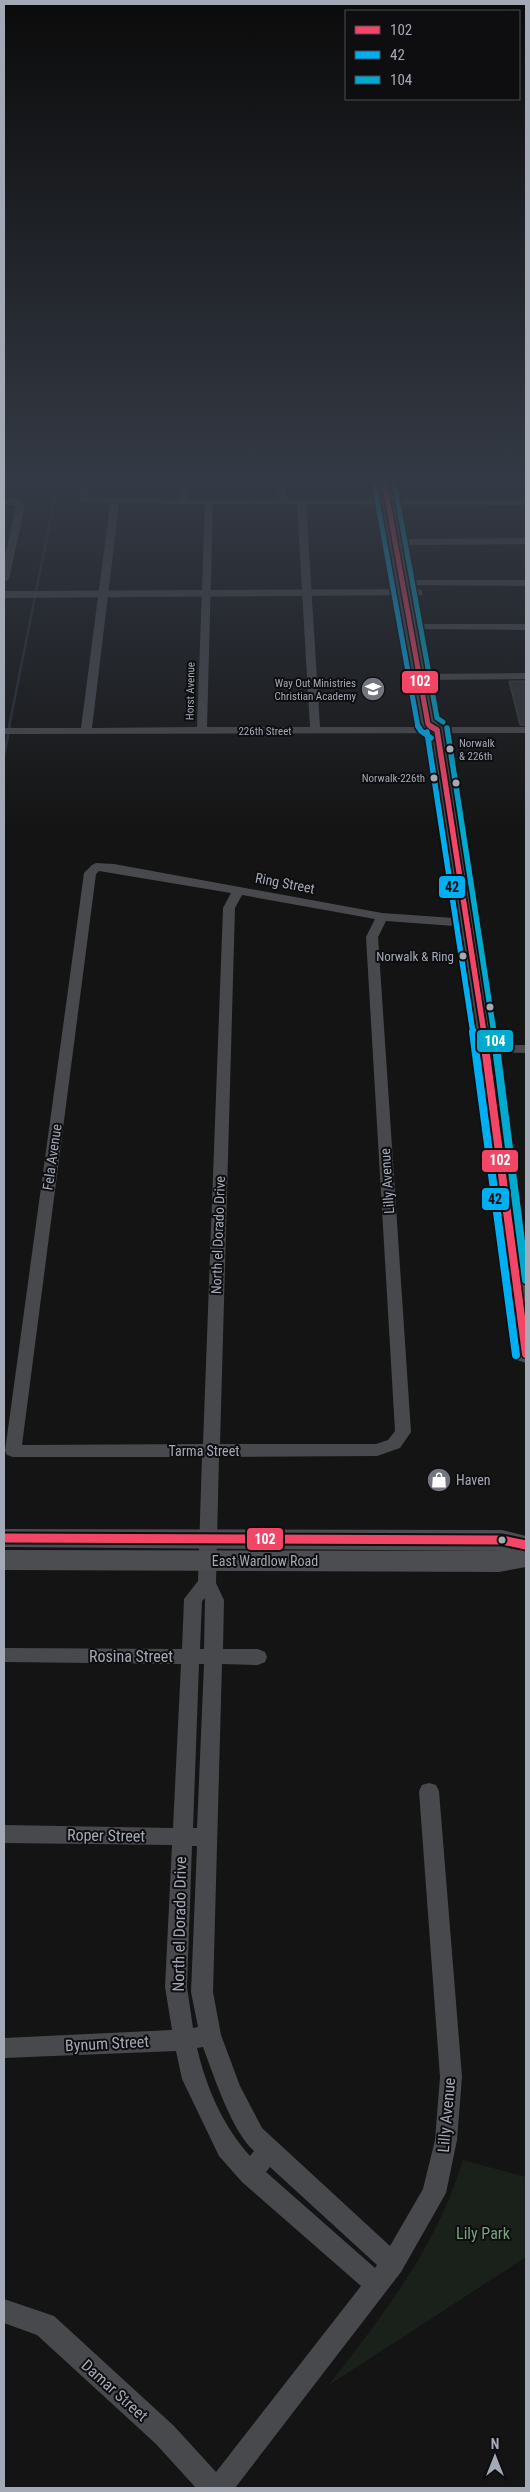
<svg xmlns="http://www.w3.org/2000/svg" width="530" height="2492" font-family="'Roboto Condensed',sans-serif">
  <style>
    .green { fill: #1a211b }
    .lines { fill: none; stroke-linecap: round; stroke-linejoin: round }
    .stream-far1 { stroke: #272e36; stroke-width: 2.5 }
    .stream { stroke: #272e36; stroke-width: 3 }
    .building { fill: #323233; stroke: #424448 }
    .minor { fill: #48494d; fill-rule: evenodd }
    .tertiary { fill: #48494d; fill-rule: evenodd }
    .secondary { fill: #4c4d51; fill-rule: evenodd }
    .primary { fill: #4a4c4f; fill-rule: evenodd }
    .bus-1-far3-casing { stroke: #0e0e10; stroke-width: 8 }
    .bus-1-far2-casing { stroke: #0e0e10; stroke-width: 9 }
    .bus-1-far1-casing { stroke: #0e0e10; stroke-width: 11 }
    .bus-1-casing { stroke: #0e0e10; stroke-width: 13 }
    .bus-2-far2-casing { stroke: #0e0e10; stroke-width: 8 }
    .bus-2-far1-casing { stroke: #0e0e10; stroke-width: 9 }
    .bus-2-casing { stroke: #0e0e10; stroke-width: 11 }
    .bus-3-far2-casing { stroke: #0e0e10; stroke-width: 8 }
    .bus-3-far1-casing { stroke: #0e0e10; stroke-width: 9 }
    .bus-3-casing { stroke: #0e0e10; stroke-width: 11 }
    .bus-1-far3 { stroke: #f34667; stroke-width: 5 }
    .bus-1-far2 { stroke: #f34667; stroke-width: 5.5 }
    .bus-1-far1 { stroke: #f34667; stroke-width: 8 }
    .bus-1 { stroke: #f34667; stroke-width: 9 }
    .bus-2-far2 { stroke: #00aff2; stroke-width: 5 }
    .bus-2-far1 { stroke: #00aff2; stroke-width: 5.5 }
    .bus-2 { stroke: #00aff2; stroke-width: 8 }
    .bus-3-far2 { stroke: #00a9ce; stroke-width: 5 }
    .bus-3-far1 { stroke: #00a9ce; stroke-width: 5.5 }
    .bus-3 { stroke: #00a9ce; stroke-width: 8 }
    .bus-dot { fill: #a4a9b6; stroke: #0e0e10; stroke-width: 2 }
    .labels { text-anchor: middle; stroke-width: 4; stroke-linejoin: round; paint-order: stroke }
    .far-poi-label { font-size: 11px; fill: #a4a9b6; stroke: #0e0e10; text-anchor: end }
    .far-street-label { font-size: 11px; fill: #a4a9b6; stroke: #0e0e10 }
    .far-bus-label { font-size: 11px; fill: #a4a9b6; stroke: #0e0e10; text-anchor: start }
    .bus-label { font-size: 13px; fill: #a4a9b6; stroke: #0e0e10; text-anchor: end }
    .street-label { font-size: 14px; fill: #a4a9b6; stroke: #0e0e10 }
    .poi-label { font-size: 14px; fill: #a4a9b6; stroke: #0e0e10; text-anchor: start }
    .near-street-label { font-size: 16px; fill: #a4a9b6; stroke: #0e0e10 }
    .near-park-label { font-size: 16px; fill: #7aa27e; stroke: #0e0e10 }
    .line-badge { stroke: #0e0e10; stroke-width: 2 }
    .badge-label { font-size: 14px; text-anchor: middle; font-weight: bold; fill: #fff }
    .pale-badge-label { font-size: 14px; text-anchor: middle; font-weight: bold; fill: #111 }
  </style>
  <rect width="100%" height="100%" fill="#141414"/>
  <path class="green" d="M463,2160L526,2177V2257L329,2385C386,2310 434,2252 463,2160Z"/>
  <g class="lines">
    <path class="stream-far1" d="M9,727L58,481"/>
    <path class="stream" d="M4,754L10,726"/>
  </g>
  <path class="building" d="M509,681H526V725H520Z"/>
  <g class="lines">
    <path class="minor" d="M81,481H89L88,497L99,498L179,499L180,481H188L187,499H279L278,481H286L287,499H526V505L306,504L320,727H526V733L4,734V728H81L110,504L80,501ZM119,504H205L197,727L92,728ZM213,504H297L310,727H207Z
      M4,498L16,499L25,505L9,579L4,582V560L16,506L4,504Z
      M526,538V544L408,545L404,542L408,539Z
      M402,580H526V586L399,585L397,583Z
      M425,624H526V630L422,629L420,627Z
      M526,673V679L419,680L414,677L419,674Z
      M96,863L114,864L382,913L468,919L474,923L468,927L386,921L378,937L411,1432L400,1448L377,1456L219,1457L216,1583L224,1600L223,1649H258L265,1652L267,1657L265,1662L258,1665L222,1664L213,1992L221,2035L240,2086L262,2128L390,2246L423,2189L435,2140L440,2077L419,1791L422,1785L429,1783L436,1785L439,1791L462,2077L457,2140L446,2193L401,2272L235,2488H196L156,2444L37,2335L4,2323V2299L54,2316L174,2426L216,2472L361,2286L242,2182L219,2156L182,2079L176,2051L4,2058V2038L172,2030L165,1987L172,1845L4,1843V1825L173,1828L181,1664L4,1662V1648L182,1649L184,1599L198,1581L202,1457H13L7,1455L5,1451L84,873L92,865ZM99,871L231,893L223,908L203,1444L22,1445L96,874ZM242,895L375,919L366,937L395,1431L388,1440L376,1444H220L235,908ZM205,1598L204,1649H200L202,1601ZM199,1664H204L197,1828H193ZM192,1846H197L191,1992L198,2027L193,2028L187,1987ZM203,2047C214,2076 231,2130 254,2151L250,2156C223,2126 206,2087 197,2048ZM270,2167L377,2265L375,2268L266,2172Z
      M485,1045H526V1053L480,1052L478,1049L480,1046Z"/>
    <path class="tertiary" d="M418,589L422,591V595L4,598V591Z"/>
    <path class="secondary" d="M4,1529L502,1530L526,1536V1567L499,1572L4,1570V1550L508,1551L4,1547Z"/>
    <path class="primary" d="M377,481H391L436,722L445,730L485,968L526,1265V1363L517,1360L513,1354L465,968L429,732L420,724Z"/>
    <g class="bus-1-far3-casing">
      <path id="bus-1-far3" d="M384,481L428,724L432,727"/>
    </g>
    <g class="bus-1-far2-casing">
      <path id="bus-1-far2" d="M430,726L437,730
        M437,730L484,1033"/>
    </g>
    <g class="bus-1-far1-casing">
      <path id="bus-1-far1" d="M483,1032L526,1354"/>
    </g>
    <g class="bus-1-casing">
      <path id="bus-1" d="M4,1538L502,1540L526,1545"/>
    </g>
    <g class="bus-2-far2-casing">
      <path id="bus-2-far2" d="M374,483L418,727"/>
    </g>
    <g class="bus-2-far1-casing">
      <path id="bus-2-far1" d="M418,726L421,731L431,738
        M427,732L473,1033"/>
    </g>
    <g class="bus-2-casing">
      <path id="bus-2" d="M473,1032L516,1355"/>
    </g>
    <g class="bus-3-far2-casing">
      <path id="bus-3-far2" d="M394,481L437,718L443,722"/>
    </g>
    <g class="bus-3-far1-casing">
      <path id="bus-3-far1" d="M447,728L494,1033"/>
    </g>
    <g class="bus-3-casing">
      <path id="bus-3" d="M494,1032L526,1280"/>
    </g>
    <use href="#bus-1-far3" class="bus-1-far3"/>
    <use href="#bus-1-far2" class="bus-1-far2"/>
    <use href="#bus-1-far1" class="bus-1-far1"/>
    <use href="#bus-1" class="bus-1"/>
    <use href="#bus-2-far2" class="bus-2-far2"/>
    <use href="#bus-2-far1" class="bus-2-far1"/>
    <use href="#bus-2" class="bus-2"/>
    <use href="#bus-3-far2" class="bus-3-far2"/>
    <use href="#bus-3-far1" class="bus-3-far1"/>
    <use href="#bus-3" class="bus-3"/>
  </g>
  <linearGradient id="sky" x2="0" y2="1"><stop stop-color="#0b0b0b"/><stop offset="0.58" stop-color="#343a45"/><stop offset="1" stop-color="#343a45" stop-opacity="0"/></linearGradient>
  <rect width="530" height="830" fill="url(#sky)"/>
  <defs>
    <g id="school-disc" transform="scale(1.25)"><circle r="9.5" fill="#72757d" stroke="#0e0e10"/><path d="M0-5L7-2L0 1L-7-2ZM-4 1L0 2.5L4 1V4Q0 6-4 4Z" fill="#fff"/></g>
    <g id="shop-disc" transform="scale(1.25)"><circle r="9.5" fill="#72757d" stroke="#0e0e10"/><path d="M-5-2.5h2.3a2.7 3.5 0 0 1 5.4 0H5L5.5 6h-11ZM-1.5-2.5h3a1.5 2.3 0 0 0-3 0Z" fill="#fff"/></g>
  </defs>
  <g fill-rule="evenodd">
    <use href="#school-disc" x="373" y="689"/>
    <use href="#shop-disc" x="439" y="1480"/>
  </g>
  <g class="bus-dot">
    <circle cx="450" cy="749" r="4.5"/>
    <circle cx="434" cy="778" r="4.5"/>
    <circle cx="456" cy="783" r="4.5"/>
    <circle cx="463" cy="956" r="4.5"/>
    <circle cx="490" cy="1007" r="4.5"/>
    <circle cx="502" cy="1540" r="4.5"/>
  </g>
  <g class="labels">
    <g class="far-poi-label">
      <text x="356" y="687">Way Out Ministries<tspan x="356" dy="13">Christian Academy</tspan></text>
    </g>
    <g class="far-street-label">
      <text transform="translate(190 691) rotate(-89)" y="4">Horst Avenue</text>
      <text x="265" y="735">226th Street</text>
    </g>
    <g class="far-bus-label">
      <text x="459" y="747">Norwalk<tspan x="459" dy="13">&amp; 226th</tspan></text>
      <text x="425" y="782" text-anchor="end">Norwalk-226th</text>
    </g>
    <g class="bus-label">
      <text x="454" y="961">Norwalk &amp; Ring</text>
    </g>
    <g class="street-label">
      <text transform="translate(285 883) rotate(11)" y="5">Ring Street</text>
      <text transform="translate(52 1157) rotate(-82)" y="5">Fela Avenue</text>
      <text transform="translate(387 1181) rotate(-94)" y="5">Lilly Avenue</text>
      <text transform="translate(218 1235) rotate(-88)" y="5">North el Dorado Drive</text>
      <text x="204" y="1456">Tarma Street</text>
      <text x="265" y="1566">East Wardlow Road</text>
    </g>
    <g class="poi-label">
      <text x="456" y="1485">Haven</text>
    </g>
    <g class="near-street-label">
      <text x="131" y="1662">Rosina Street</text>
      <text transform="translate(106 1835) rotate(1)" y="6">Roper Street</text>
      <text transform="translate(179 1924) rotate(-89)" y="6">North el Dorado Drive</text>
      <text transform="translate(107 2043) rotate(-3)" y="6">Bynum Street</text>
      <text transform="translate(446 2115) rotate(-85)" y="6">Lilly Avenue</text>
      <text transform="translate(115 2390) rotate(42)" y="6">Damar Street</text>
    </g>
    <g class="near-park-label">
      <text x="483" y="2239">Lily Park</text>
    </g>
  </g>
  <g class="line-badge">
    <rect x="401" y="670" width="38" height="24" rx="5" fill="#f34667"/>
    <rect x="438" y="875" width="28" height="24" rx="5" fill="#00aff2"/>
    <rect x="476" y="1029" width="38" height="24" rx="5" fill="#00a9ce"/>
    <rect x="481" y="1149" width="38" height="24" rx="5" fill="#f34667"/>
    <rect x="481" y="1187" width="29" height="24" rx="5" fill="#00aff2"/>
    <rect x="246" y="1527" width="38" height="24" rx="5" fill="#f34667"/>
  </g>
  <g class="badge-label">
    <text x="420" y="686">102</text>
    <text x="495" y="1046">104</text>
    <text x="500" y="1165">102</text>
    <text x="265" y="1544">102</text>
  </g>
  <g class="pale-badge-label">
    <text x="452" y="892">42</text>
    <text x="495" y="1204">42</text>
  </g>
  <rect width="530" height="2492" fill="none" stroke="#a4a9b6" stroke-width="10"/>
  <rect x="345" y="10" width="175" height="90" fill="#0e0e10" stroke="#4a4c52"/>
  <rect x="355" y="26" width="25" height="8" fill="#f34667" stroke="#4a4c52"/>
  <text x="390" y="35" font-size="15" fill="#a4a9b6">102</text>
  <rect x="355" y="51" width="25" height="8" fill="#00aff2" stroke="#4a4c52"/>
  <text x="390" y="60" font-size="15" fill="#a4a9b6">42</text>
  <rect x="355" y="76" width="25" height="8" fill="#00a9ce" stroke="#4a4c52"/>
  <text x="390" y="85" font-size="15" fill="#a4a9b6">104</text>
  <g transform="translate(495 2457)" stroke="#0e0e10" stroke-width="4" paint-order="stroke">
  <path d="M0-4L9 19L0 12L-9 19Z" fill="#a4a9b6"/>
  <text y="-8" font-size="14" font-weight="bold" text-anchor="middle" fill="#a4a9b6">N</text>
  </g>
</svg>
